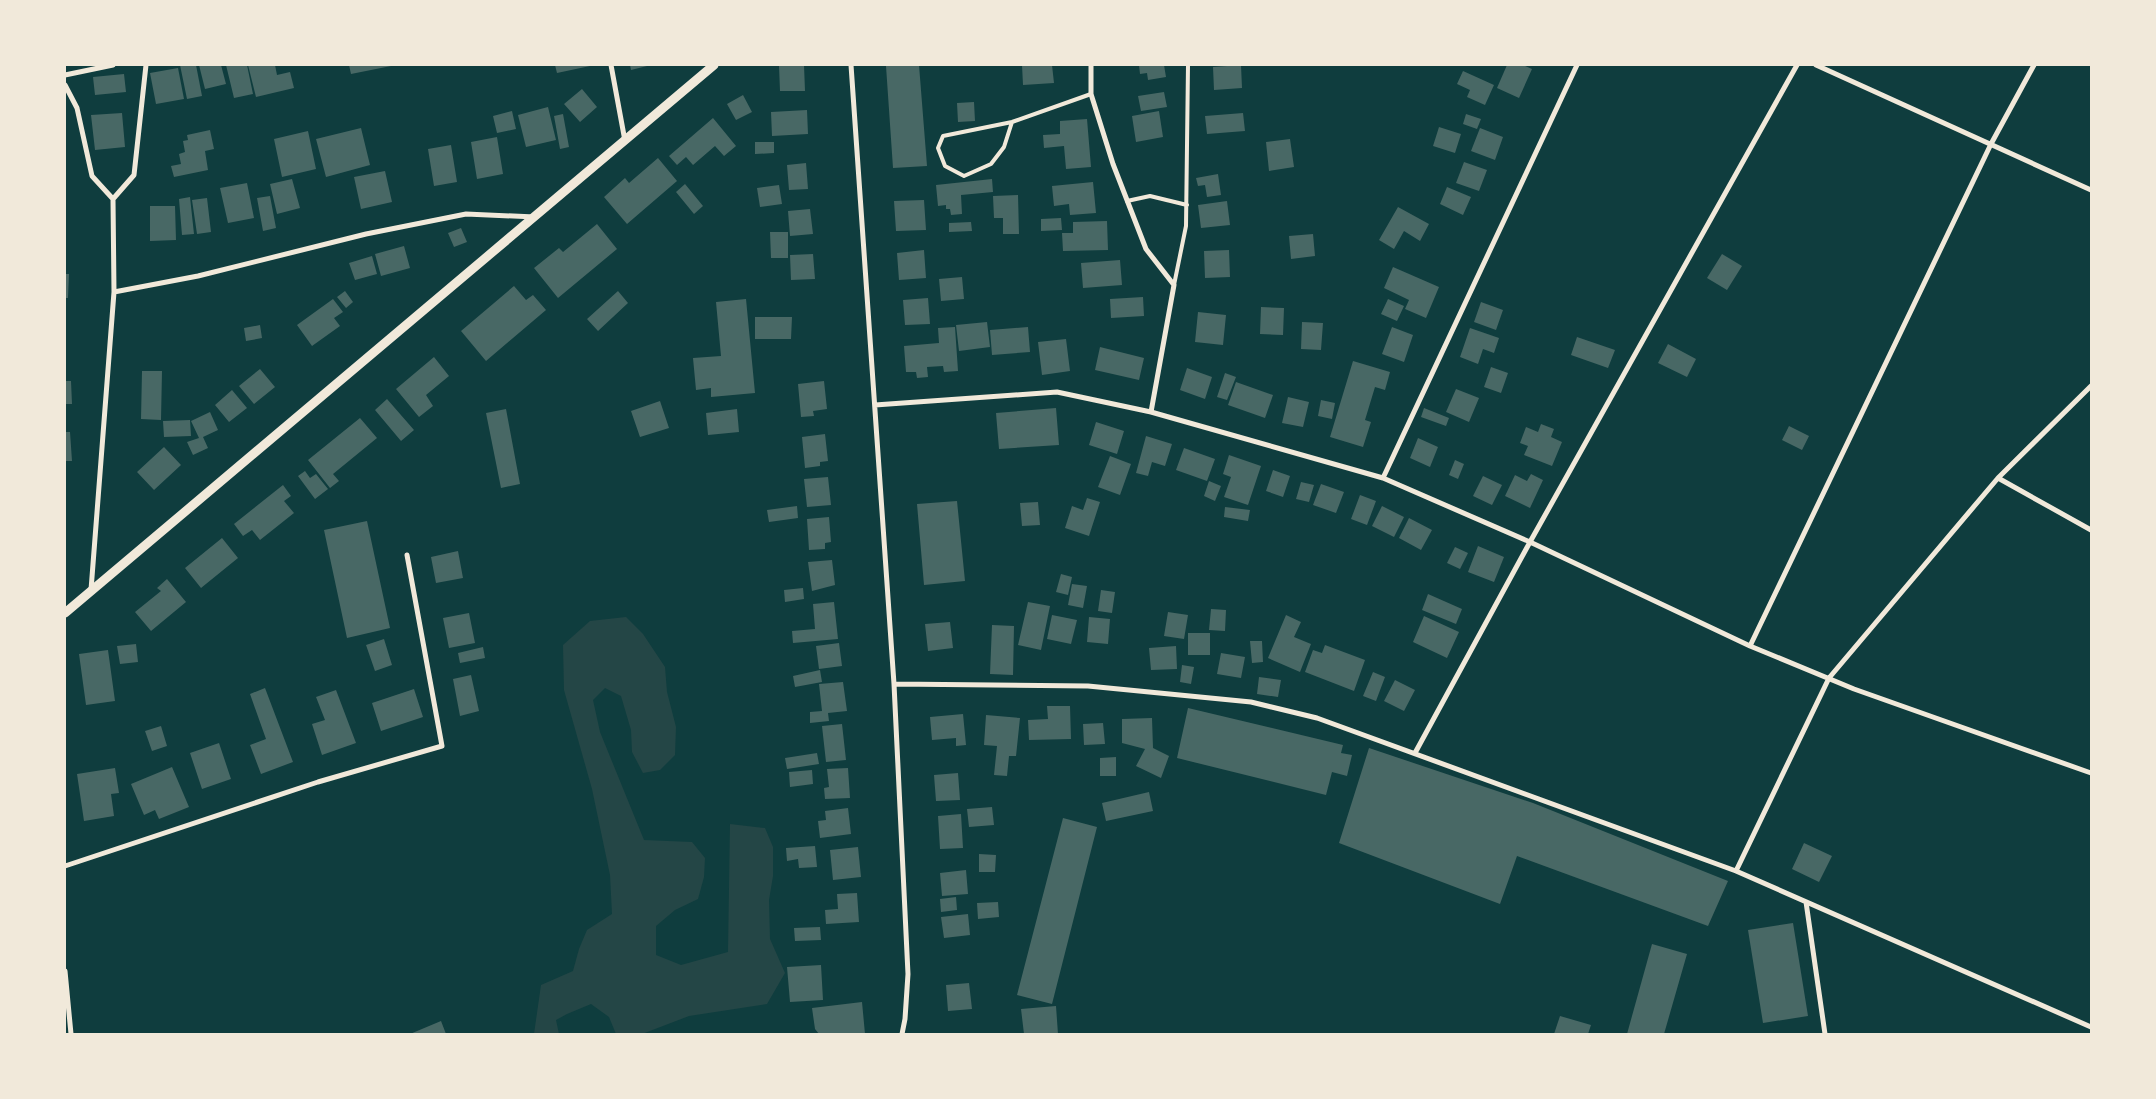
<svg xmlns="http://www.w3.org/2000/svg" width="2156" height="1099" font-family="'Work Sans',sans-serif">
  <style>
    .green { fill: #244646 }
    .building { fill: #486865 }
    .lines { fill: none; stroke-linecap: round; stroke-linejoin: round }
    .service { stroke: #f1e9da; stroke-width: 4 }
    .minor { stroke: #f1e9da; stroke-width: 5 }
    .tertiary { stroke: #f1e9da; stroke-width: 9 }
  </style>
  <rect width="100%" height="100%" fill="#0f3d3e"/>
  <path class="green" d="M626,617L643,634L665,667L667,692L676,727L675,755L660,770L643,773L632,752L631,730L621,696L605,688L593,700L600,732L644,840L692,842L705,858L704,877L698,899L675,910L656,926V955L681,965L728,952L730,824L765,828L773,847V876L769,900L770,939L785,973L767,1004L689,1016L642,1034H616L609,1017L591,1004L567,1014L556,1020L559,1034H534L541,985L573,971L579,949L587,930L612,914L610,875L592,789L564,690L563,645L590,621Z"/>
  <path class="building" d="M180,65H196L202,96L187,99Z
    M199,65H221L226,84L205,89Z
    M226,65H247L253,94L234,98Z
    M248,65H275L277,75L290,72L294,88L256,97Z
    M349,65H391V66L351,74Z
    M555,65H590V66L557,73Z
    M630,65H647V66L631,70Z
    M779,65H804L805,91H780Z
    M919,65L927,166L893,168L886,66Z
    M1022,65H1052L1054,83L1023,85Z
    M1139,65H1164L1166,77L1148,80L1147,73L1140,74Z
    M1241,65L1242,88L1214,90L1213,67Z
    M1507,65H1523L1532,69L1519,98L1497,88Z
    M178,68L184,99L156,104L150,73Z
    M1463,71L1494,85L1485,105L1467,97L1470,90L1457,84Z
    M124,74L126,92L95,95L93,77Z
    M582,89L597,107L580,122L564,104Z
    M1164,92L1167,107L1141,111L1138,96Z
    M743,95L752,112L736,120L727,104Z
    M974,102L975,121L958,122L957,103Z
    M548,107L556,140L526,147L518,115Z
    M807,110L808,134L772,136L771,112Z
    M512,111L516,129L497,133L493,116Z
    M1159,111L1163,137L1136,142L1132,116Z
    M122,113L125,147L95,150L91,115Z
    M1243,113L1245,131L1207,134L1205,116Z
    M563,114L569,147L560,149L554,116Z
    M1466,114L1481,119L1477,129L1463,124Z
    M713,118L736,146L724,156L715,146L693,165L686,157L677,165L669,156Z
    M1087,119L1091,167L1066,169L1064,146L1044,148L1043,135L1060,134V121Z
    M1439,127L1461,134L1455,153L1433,146Z
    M361,128L370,165L326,177L316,139Z
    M1480,128L1503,137L1495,160L1471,151Z
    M210,130L214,149L205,151L208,170L174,177L171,166L181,164L179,154L185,152L183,141L188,140L187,135Z
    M308,131L316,169L282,177L274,139Z
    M497,137L503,174L477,179L471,142Z
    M1290,139L1294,167L1269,171L1266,142Z
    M755,142H774V153L755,154Z
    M451,145L457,182L434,186L428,149Z
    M658,158L677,181L627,224L604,197L625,178L629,183Z
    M1464,162L1487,170L1479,191L1456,183Z
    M806,163L808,189L789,190L787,165Z
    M385,171L392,202L361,209L354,177Z
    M1218,174L1221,195L1207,197L1205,185L1198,186L1196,178Z
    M292,179L300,208L277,214L270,184Z
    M992,179L993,192L961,195L962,214L951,215L950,209H946V205L938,206L936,185Z
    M1093,182L1096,213L1070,215L1069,204L1054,206L1052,186Z
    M247,183L254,218L228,223L220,188Z
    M685,184L703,206L694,214L676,192Z
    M779,185L782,204L760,207L757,188Z
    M1447,187L1471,197L1463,215L1440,204Z
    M1018,195L1019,234H1003V218H994L993,196Z
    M270,196L276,228L263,231L257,198Z
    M190,197L194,234L182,235L179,199Z
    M207,198L211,232L197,234L192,200Z
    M924,200L926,230L896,231L894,201Z
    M1227,201L1230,225L1201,228L1198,205Z
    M150,206H175L176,240L150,241Z
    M1398,207L1429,224L1420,241L1404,231L1394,249L1379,240Z
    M810,209L813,234L790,236L788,211Z
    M1061,218L1062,230L1041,231V219Z
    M1107,221L1108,250L1063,251L1062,233H1073V222Z
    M971,222L972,231L949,232V223Z
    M597,224L617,249L558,298L534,268L559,248L563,252Z
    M461,228L467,242L454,247L448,233Z
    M770,232H788V258H771Z
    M1313,234L1315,256L1291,259L1289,236Z
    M404,246L410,268L381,276L375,254Z
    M924,250L926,278L899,280L897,253Z
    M1229,250L1230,277L1205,278L1204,251Z
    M813,254L815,279L791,280L790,255Z
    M1722,254L1742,266L1727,290L1707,278Z
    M372,256L377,274L355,280L349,263Z
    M1120,260L1122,285L1083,288L1081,263Z
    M1393,267L1439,287L1426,318L1405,309L1409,300L1384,288Z
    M65,274H69L68,298H65Z
    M962,277L964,299L941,301L939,279Z
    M514,286L526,300L533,295L546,310L486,361L461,331Z
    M345,291L353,302L346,308L337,297Z
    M618,291L628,303L598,331L587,319Z
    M1143,297L1144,316L1111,318L1110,299Z
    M928,298L930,324L905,325L903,300Z
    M333,299L343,312L334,318L340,326L312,346L297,325Z
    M746,299L755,393L711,397V388L696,390L693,358L721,356L716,302Z
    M1388,299L1404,306L1397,321L1381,314Z
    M1481,302L1503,310L1496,330L1474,322Z
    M1261,307L1284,308L1283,335L1260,334Z
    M1198,312L1226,315L1223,345L1195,342Z
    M755,317H792L791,339H755Z
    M987,322L990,347L959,351L956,325Z
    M1302,322L1323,323L1321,350L1301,349Z
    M260,325L262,338L246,341L244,328Z
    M955,327L958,371L944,372L943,366L927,367L928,377L917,378L916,372H906L904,346L939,343L938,328Z
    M1028,327L1030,352L992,355L990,330Z
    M1392,327L1413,335L1404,362L1382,354Z
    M1470,328L1499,338L1494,353L1483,349L1478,364L1460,357Z
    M1577,337L1615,350L1608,368L1571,355Z
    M1066,339L1070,371L1042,375L1038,342Z
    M1668,344L1696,359L1687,377L1658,363Z
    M1100,347L1144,358L1139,380L1095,370Z
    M434,357L449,376L426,395L433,406L419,417L396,389Z
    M1353,361L1390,372L1385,390L1375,387L1365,420L1371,422L1363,447L1330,437Z
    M1491,367L1508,373L1501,393L1484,387Z
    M1187,368L1212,377L1205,399L1180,390Z
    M260,369L275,387L254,404L239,386Z
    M142,371H162L161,420L141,419Z
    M1225,373L1236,377L1227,400L1217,397Z
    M65,381H71L72,404H65Z
    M824,381L827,409L813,411L814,416L801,417L798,384Z
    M1236,382L1273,395L1265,418L1228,405Z
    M1456,389L1479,398L1469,422L1446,412Z
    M232,390L247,408L229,422L215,405Z
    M1288,397L1309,402L1303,427L1282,423Z
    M387,399L414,430L401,441L375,410Z
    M1321,400L1335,403L1332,419L1318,416Z
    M660,401L669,428L640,437L631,411Z
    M1056,408L1059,445L999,449L996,413Z
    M1424,408L1449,418L1446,426L1421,417Z
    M506,409L520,484L501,488L486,413Z
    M737,409L739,432L708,435L706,413Z
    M210,412L218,430L203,437L208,448L193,455L187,442L199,438L191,421Z
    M360,418L377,438L333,474L339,481L330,488L308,460Z
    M190,420L191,436L164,437L163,421Z
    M1096,422L1124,431L1117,454L1089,445Z
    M1541,424L1554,429L1551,437L1562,442L1552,466L1524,455L1528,446L1520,443L1526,427L1538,432Z
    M1789,426L1809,436L1802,450L1782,440Z
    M65,432H70L72,461H65Z
    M825,434L828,461L820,462V466L805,468L802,437Z
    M1146,436L1172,444L1165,466L1152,462L1148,476L1136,473Z
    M1418,438L1438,447L1430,467L1410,458Z
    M164,447L181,465L154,490L137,472Z
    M1184,448L1215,459L1207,481L1176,470Z
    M1229,455L1261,466L1248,505L1224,497L1231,477L1223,474Z
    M1110,456L1131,464L1120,495L1098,487Z
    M1455,460L1464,464L1458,479L1449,475Z
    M1273,470L1290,476L1283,497L1266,491Z
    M305,471L310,478L316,474L328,489L315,499L298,476Z
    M1531,474L1543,480L1530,508L1505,496L1515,475L1527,481Z
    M1483,476L1502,485L1492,505L1473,496Z
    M828,477L831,505L807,507L804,479Z
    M1209,481L1221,486L1215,501L1204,496Z
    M1301,482L1314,485L1309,502L1296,499Z
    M1321,484L1344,492L1336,513L1313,505Z
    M283,485L291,496L284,501L294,513L260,540L252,530L243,536L234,524Z
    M1360,495L1376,501L1367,525L1351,519Z
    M1087,498L1100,502L1089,536L1065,528L1072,506L1083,510Z
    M957,501L965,581L924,585L917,504Z
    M1038,502L1040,525L1022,526L1020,503Z
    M797,506L798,518L769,522L767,510Z
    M1382,506L1404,517L1394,537L1372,526Z
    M1225,507L1250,510L1248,521L1224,517Z
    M829,517L831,542L825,543V549L809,550L807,519Z
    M1409,518L1432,530L1421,550L1399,538Z
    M367,521L390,628L347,638L324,530Z
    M222,538L238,558L201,588L185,568Z
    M1478,546L1504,557L1494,582L1468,572Z
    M1455,547L1468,553L1460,569L1447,563Z
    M458,551L463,578L436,583L431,557Z
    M832,560L835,585L812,591L808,562Z
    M1061,574L1072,577L1068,595L1056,592Z
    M167,579L186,602L151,631L135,612L161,591L157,588Z
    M1072,584L1087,586L1083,608L1068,605Z
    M803,588L804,599L785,602L784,590Z
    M1101,590L1115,592L1112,613L1098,611Z
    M1428,594L1462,609L1456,624L1422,610Z
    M834,602L838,639L793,643L792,631L815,629L813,604Z
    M1028,602L1050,606L1041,650L1018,645Z
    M1211,609L1226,610L1225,631L1209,630Z
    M1168,612L1188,615L1184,639L1164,636Z
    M469,613L475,643L449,648L443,618Z
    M1052,615L1077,620L1071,644L1047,639Z
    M1286,615L1301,622L1294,637L1311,644L1300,672L1268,658Z
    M1424,616L1459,632L1447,658L1413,642Z
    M1089,617L1110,619L1108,644L1087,642Z
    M950,622L953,648L928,651L925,624Z
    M992,625L1014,626L1013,675L990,674Z
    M1188,633H1210V655H1188Z
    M384,639L392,665L375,671L366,645Z
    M1250,641H1262L1263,662L1252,663Z
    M839,643L842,666L819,669L816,646Z
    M136,644L138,662L120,664L117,646Z
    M1325,645L1365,660L1354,691L1305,672L1313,650L1322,653Z
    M1176,646L1177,669L1151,670L1149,648Z
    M483,647L485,658L460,663L458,653Z
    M108,650L115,701L86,705L79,654Z
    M1221,653L1245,657L1241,678L1217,674Z
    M1182,665L1194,667L1191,684L1180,682Z
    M820,670L822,682L795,687L793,676Z
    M1373,672L1385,677L1376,701L1363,696Z
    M471,675L479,711L460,716L453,679Z
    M1259,677L1281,680L1278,697L1257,694Z
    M1395,680L1415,690L1404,711L1384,701Z
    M843,682L847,711L828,713L829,721L810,723V712L822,711L819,684Z
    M265,688L293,762L261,774L250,745L266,739L250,694Z
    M414,689L423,717L381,731L372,703Z
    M336,690L356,743L322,755L312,724L325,720L316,697Z
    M1047,706H1070L1071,739L1029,740L1028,720L1048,719Z
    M1188,708L1343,745L1341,753L1352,755L1347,776L1332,772L1326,795L1177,758Z
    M963,714L966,745L956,746V738L932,740L930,717Z
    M986,715L1020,718L1016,756H1009L1007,776L994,775L997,746L984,745Z
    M1152,718L1153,748L1169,756L1161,778L1136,766L1145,749L1122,743V719Z
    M1103,723L1105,744L1084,745L1083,724Z
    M842,724L846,760L826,762L822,726Z
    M161,726L167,746L152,751L145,731Z
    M219,743L231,779L202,789L190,753Z
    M1369,748L1533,803L1728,881L1708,926L1517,856L1500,904L1339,843Z
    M817,753L819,764L787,769L785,758Z
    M1116,757V776H1100V758Z
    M172,767L189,807L159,819L155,810L144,815L131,784Z
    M115,768L119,793L111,794L114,816L84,821L77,774Z
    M848,768L850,798L825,799L824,788L829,787L827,769Z
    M812,770L813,784L790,787L789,772Z
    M958,773L960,800L936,801L934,775Z
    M1149,792L1153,811L1106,821L1102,803Z
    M992,807L994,825L969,827L967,809Z
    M848,808L851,834L820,838L818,821L826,820L825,811Z
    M961,814L963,848L940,849L938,816Z
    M1063,818L1097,827L1052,1004L1017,995Z
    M1804,843L1832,856L1819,882L1792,869Z
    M815,846L817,867L799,868L798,859L787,861L786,848Z
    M858,847L861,877L833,880L830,850Z
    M979,854L996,855L995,872H979Z
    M966,870L968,894L942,896L940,873Z
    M857,893L859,922L826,924L825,910L838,909L837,894Z
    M956,897L957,910L941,912L940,899Z
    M998,902L999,917L978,919L977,903Z
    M968,914L970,935L944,938L941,917Z
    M1793,923L1808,1016L1763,1023L1748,930Z
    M820,927L821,940L795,941L794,928Z
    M1652,944L1687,954L1664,1034H1627Z
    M821,965L823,1000L790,1002L787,967Z
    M969,983L972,1009L948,1011L946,985Z
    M862,1002L865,1034H819L815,1029L812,1008Z
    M1056,1006L1058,1034H1024L1021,1009Z
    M1560,1016L1591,1025L1588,1034H1554Z
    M441,1021L446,1034H410Z"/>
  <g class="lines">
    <path class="service" d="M1012,122L1004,147L991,164L964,176L945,166L938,148L943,136L1012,122L1091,94
      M1127,201L1150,196L1187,205
      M1174,285L1186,226L1188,65"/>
    <path class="minor" d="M611,65L625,141
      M851,65L894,684L908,974L905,1019L902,1034
      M1091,65V94L1113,164L1146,249L1174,285L1151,412
      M1816,65L2091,190
      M65,75L113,65
      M65,85L77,108L92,176L113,199L114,292L91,590
      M113,199L134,175L146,65
      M114,292L198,276L366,234L466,214L535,217
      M875,405L1057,392L1151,412L1383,478L1530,542L1750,646L1854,689L2091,773
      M1383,478L1577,65
      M1998,478L2091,530
      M1750,646L1991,144L2034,65
      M894,684L1088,686L1251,702L1317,718L1736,871L2091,1027
      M1415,753L1530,542L1797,65
      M65,866L318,782L442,746L407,555
      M1736,871L1829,678L1998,478L2091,386
      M1806,902L1825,1034
      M65,971L71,1034"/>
    <path class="tertiary" d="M65,613L714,65"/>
  </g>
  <rect width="2156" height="1099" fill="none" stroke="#f1e9da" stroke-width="132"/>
</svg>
